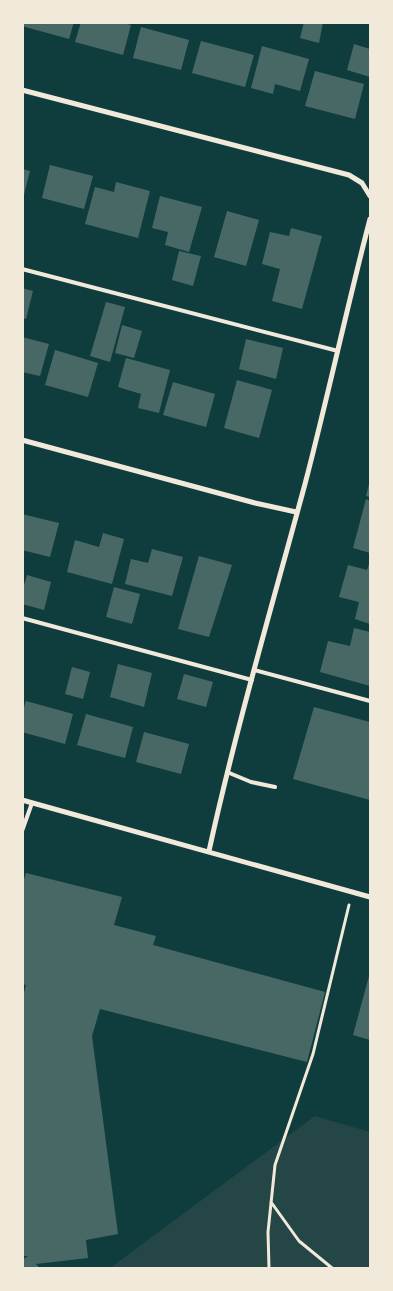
<svg xmlns="http://www.w3.org/2000/svg" width="393" height="1291" font-family="Inter,sans-serif">
  <style>
    .green { fill: #244646 }
    .building { fill: #486865 }
    .lines { fill: none; stroke-linecap: round; stroke-linejoin: round }
    .path { stroke: #f1e9da; stroke-width: 3 }
    .service { stroke: #f1e9da; stroke-width: 4 }
    .minor { stroke: #f1e9da; stroke-width: 5 }
  </style>
  <rect width="100%" height="100%" fill="#0f3d3e"/>
  <path class="green" d="M315,1116L370,1132V1268H110Z"/>
  <path class="building" d="M22,22H74L69,39L22,26Z
    M81,22H121L131,25L123,55L75,42Z
    M304,22H323L319,43L300,38Z
    M141,27L189,40L181,70L133,58Z
    M201,41L254,55L245,87L192,73Z
    M354,44L370,49V77L347,70Z
    M262,46L309,59L300,91L275,84L273,94L251,88Z
    M315,71L364,84L355,119L305,106Z
    M50,165L93,176L84,209L42,198Z
    M22,169L30,171L23,199H22Z
    M116,182L150,191L138,238L85,224L95,187L114,192Z
    M160,196L202,207L189,252L165,245L168,232L152,228Z
    M227,211L259,220L246,266L214,257Z
    M291,228L322,236L302,309L272,301L280,269L262,264L270,232L289,236Z
    M179,251L201,256L193,286L172,280Z
    M22,288L33,291L26,319L22,318Z
    M106,302L125,307L110,362L90,356Z
    M122,325L142,331L134,358L115,353Z
    M22,337L49,344L40,376L22,372Z
    M246,339L283,348L276,379L239,369Z
    M55,350L98,363L88,397L45,385Z
    M126,358L170,370L159,413L138,408L141,394L118,387Z
    M237,380L272,390L259,438L224,428Z
    M173,382L215,394L206,427L163,415Z
    M370,480V497L366,496Z
    M366,499L370,501V553L353,548Z
    M22,514L59,523L50,557L22,550Z
    M103,533L124,539L112,584L67,572L75,540L99,547Z
    M152,549L183,557L172,596L125,584L131,559L148,563Z
    M199,556L232,565L209,637L178,629Z
    M370,561V624L355,619L359,602L339,597L348,565L367,570Z
    M27,575L51,582L44,610L22,604V592Z
    M114,587L140,594L132,624L106,617Z
    M354,628L370,632V686L320,672L328,641L350,646Z
    M118,664L152,673L144,707L110,697Z
    M72,667L90,672L83,699L65,694Z
    M184,674L213,682L206,707L177,699Z
    M26,701L73,714L65,744L22,732V713Z
    M314,707L370,722V800L293,779Z
    M86,714L133,727L125,758L77,745Z
    M144,732L189,744L181,774L136,762Z
    M26,873L122,897L114,925L156,936L153,945L325,992L307,1062L100,1009L92,1036L118,1234L86,1240L88,1258L36,1264L40,1268H22V1260L28,1256H22V1163H24L22,1146V1000L26,985L22,984V885Z
    M369,976H370V1040L353,1035Z"/>
  <g class="lines">
    <path class="path" d="M271,1202L299,1241L332,1268
      M269,1268L268,1232L275,1165L313,1054L349,905"/>
    <path class="service" d="M22,269L338,351
      M22,618L252,680
      M254,670L370,701
      M227,772L251,782L275,787
      M22,831L32,803"/>
    <path class="minor" d="M22,90L349,175L362,183L370,196
      M22,440L255,503L296,512
      M22,800L370,897
      M209,851C236,728 272,606 305,484C328,396 347,307 370,219"/>
  </g>
  <rect width="393" height="1291" fill="none" stroke="#f1e9da" stroke-width="48"/>
</svg>
